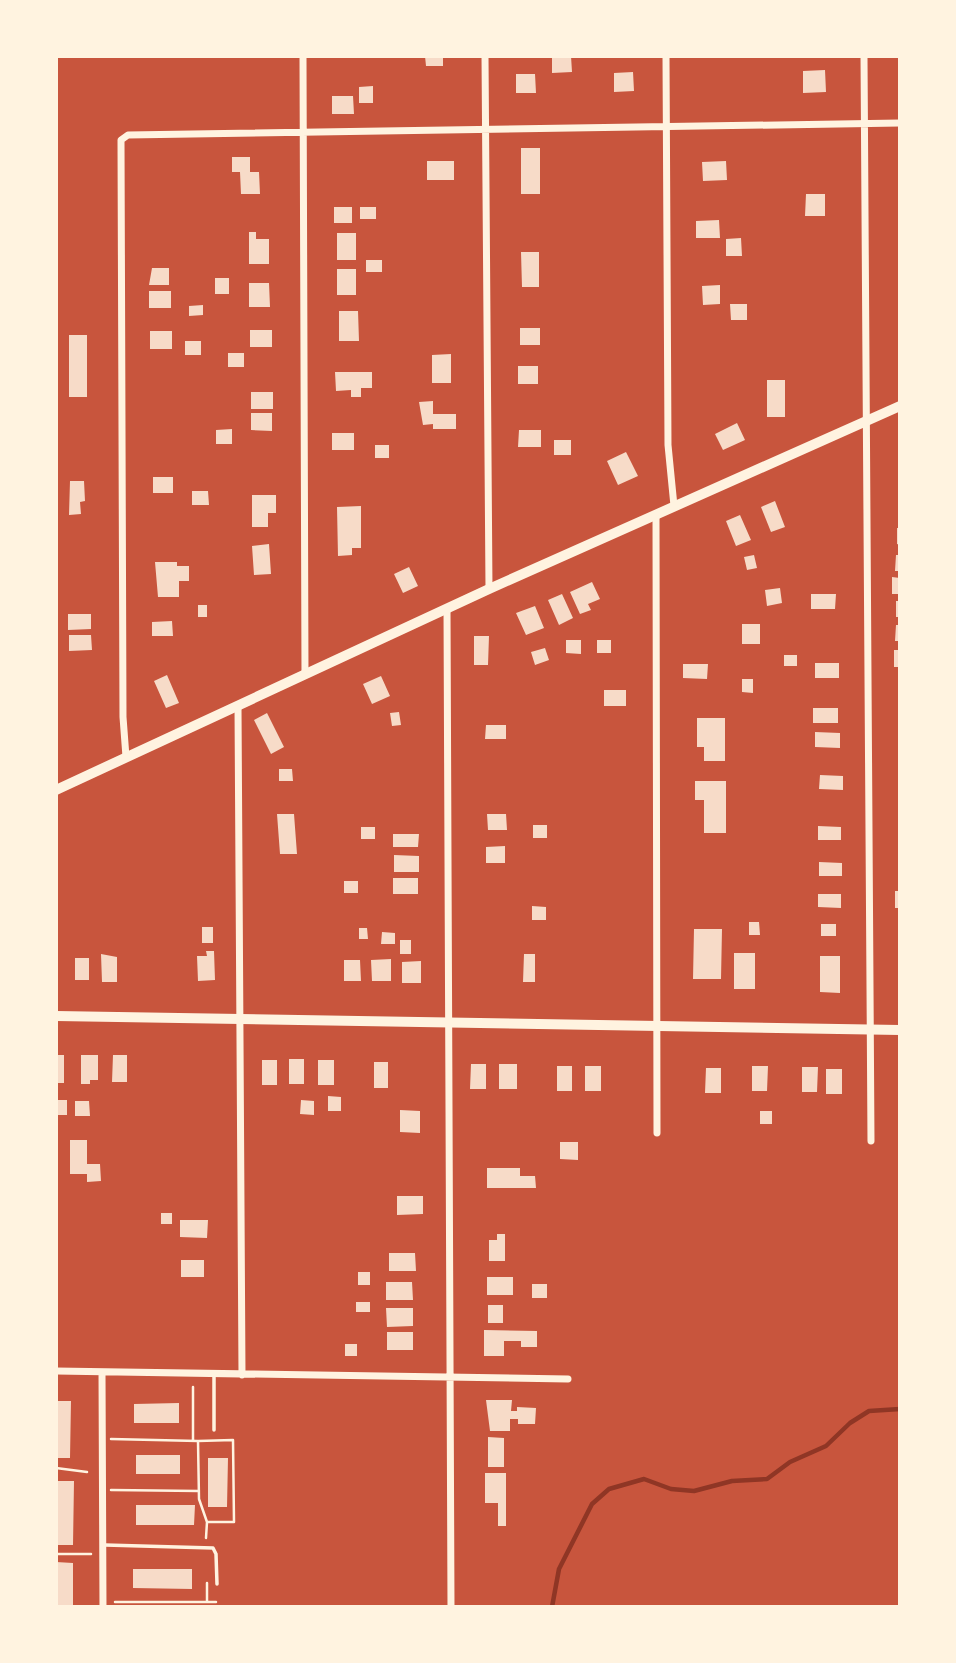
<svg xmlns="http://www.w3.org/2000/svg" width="956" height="1663" font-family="'Times New Roman',serif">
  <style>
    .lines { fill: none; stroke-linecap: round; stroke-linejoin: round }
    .stream { stroke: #8f3625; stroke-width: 4.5 }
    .building { fill: #f7dbc8 }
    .path { stroke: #fff3e0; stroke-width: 2.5 }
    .service { stroke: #fff3e0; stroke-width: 3.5 }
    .minor { stroke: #fff3e0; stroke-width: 7 }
    .tertiary { stroke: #fff3e0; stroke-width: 10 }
  </style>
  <rect width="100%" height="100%" fill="#c8553d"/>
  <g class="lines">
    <path class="stream" d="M552,1607L559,1569L592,1504L609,1489L644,1479L671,1489L694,1491L732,1481L767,1479L790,1462L826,1446L850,1423L869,1411L900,1409"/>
  </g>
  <path class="building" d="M425,56H443V66H426Z
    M552,56H571L572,72L552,73Z
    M825,70L826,92L803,93V71Z
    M633,72L634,91L614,92V73Z
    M516,74H535L536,93H516Z
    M373,86V103H359V87Z
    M332,96H353L354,114H332Z
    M521,148H540V194H521Z
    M232,157H250V172H259L260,194H241L240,172H232Z
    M427,161H454V180H427Z
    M726,161L727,180L703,181L702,162Z
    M806,194H825V216H805Z
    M334,207H352V223H334Z
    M360,207H376V219H360Z
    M719,220L720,238H696V221Z
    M249,232H256V239H269V264H249Z
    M337,233H356V260H337Z
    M741,238L742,256H726V239Z
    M521,252H539V287H522Z
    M366,260H382V272H366Z
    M152,268H169V285H149Z
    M337,269H356V295H337Z
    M215,278H229V294H215Z
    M249,283H269L270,307H249Z
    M720,285V304L703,305L702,286Z
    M149,291H171V308H149Z
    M730,304H747V320H731Z
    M203,305V315L189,316V306Z
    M339,311H358L359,341H339Z
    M520,328H540V345H520Z
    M250,330H272V347H250Z
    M150,331H172V349H150Z
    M69,335H87V397H69Z
    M185,341H201V355H185Z
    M228,353H244V367H228Z
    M451,354V383H432V355Z
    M518,366H538V384H518Z
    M335,372H372V388H361V397H351V390L336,391Z
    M767,380H785V417H767Z
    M251,392H273V409H251Z
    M433,401V414H456V429H433V424L423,425L419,402Z
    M251,413H272V431L251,430Z
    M737,423L745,440L723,450L715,434Z
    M232,429V444H216V430Z
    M519,430H541V447H518Z
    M332,433H354V450H332Z
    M554,440H571V455H554Z
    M375,445H389V458H375Z
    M626,452L638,476L618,485L607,461Z
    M153,477H173V493H153Z
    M70,481H84L85,501L80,502L81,514L69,515Z
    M192,491H208L209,505H192Z
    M252,495H276V513H268V527H252Z
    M775,501L785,527L771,532L761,507Z
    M361,506V548H352V555L338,556L337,507Z
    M740,515L751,540L736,546L726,521Z
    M897,528H900V545L897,544Z
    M269,544L271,574L254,575L252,546Z
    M754,555L757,568L747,570L744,557Z
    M896,555H900V571H895Z
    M155,562H177V566H189V581H179V597H158Z
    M409,567L418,586L403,593L394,574Z
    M892,577L900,578V594H892Z
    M592,582L600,599L588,604L591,610L580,614L570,592Z
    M780,588L782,603L767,606L765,590Z
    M562,594L573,618L559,625L548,600Z
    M811,594H836L835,609H811Z
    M896,601H900V617H896Z
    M198,605H207V617H198Z
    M535,606L544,628L526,635L516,613Z
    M68,614H91V629L68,630Z
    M172,621L173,636H152V622Z
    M742,624H760V644H742Z
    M896,625H900V641H895Z
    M69,635H91L92,650L69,651Z
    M474,636H489L488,665H474Z
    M566,640H581V654L566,653Z
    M597,640H611V653H597Z
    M545,648L549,660L535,665L531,652Z
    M894,650H900V667H894Z
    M784,655H797V666H784Z
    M815,663H839V678H815Z
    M683,664H708L707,679L683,678Z
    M167,675L179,703L166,708L154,681Z
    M381,676L390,696L372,704L363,684Z
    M742,679H753V693L742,692Z
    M604,690H626V706H604Z
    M813,708H838V723H813Z
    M399,712L401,725L392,726L390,713Z
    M267,713L284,747L271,754L254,720Z
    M697,718H725V761H704V747H697Z
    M486,725H506V739H485Z
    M815,732L840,733V748L815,747Z
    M279,769H292L293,781H279Z
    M820,775L843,776V790L819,789Z
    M695,781H726V833H704V800H695Z
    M277,814H294L297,854H280Z
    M487,814H506L507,830H488Z
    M533,825H547V838H533Z
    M818,826L841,827V840H818Z
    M361,827H375V839H361Z
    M393,834H419L418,847H393Z
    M505,846V863H486V847Z
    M394,855L419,856V872H394Z
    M819,862L842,863V876H819Z
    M393,878H418V894H393Z
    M344,881H358V893H344Z
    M895,891H900V908H895Z
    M818,894H841V908L818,907Z
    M532,906L546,907V920H532Z
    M749,922H759L760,935H749Z
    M821,924H836V936H821Z
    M202,927H213V943H202Z
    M359,928H367L368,939H359Z
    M694,929H722L721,979H693Z
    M382,932L395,933V944H381Z
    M400,940H411V954H400Z
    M206,951H214L215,980L198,981L197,956H207Z
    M734,953H755V989H734Z
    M101,954L117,957V982H102Z
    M524,954H535V982H523Z
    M820,956H840V993L820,992Z
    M75,958H89V980H75Z
    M391,959V981H372L371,960Z
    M344,960H360L361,981H344Z
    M421,961V983H402V962Z
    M56,1055H64V1083H56Z
    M81,1055H98V1080H90V1084H81Z
    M113,1055H127V1082H112Z
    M289,1059H304V1084H289Z
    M262,1060H277V1085H262Z
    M318,1060H334V1085H318Z
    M374,1062H388V1088H374Z
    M471,1064H486V1089H470Z
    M499,1064H517V1089H499Z
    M557,1066H572V1091H557Z
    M585,1066H601V1091H585Z
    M752,1066H768L767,1091H752Z
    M802,1067H818L817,1092H802Z
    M706,1068H721V1093H705Z
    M826,1069H842V1094H826Z
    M328,1096L341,1097V1111H328Z
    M56,1100H67V1115H56Z
    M301,1100L314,1101V1115L300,1114Z
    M75,1101H89L90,1116H75Z
    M400,1110L420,1111V1133L400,1132Z
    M760,1111H772V1124H760Z
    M70,1140H87V1164H100L101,1181L87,1182V1174H70Z
    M560,1142H578V1160L560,1159Z
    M487,1168H520V1176H535L536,1188H487Z
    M397,1196H423V1214L397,1215Z
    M161,1213H172V1224H161Z
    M180,1220H208L207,1238L180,1237Z
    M497,1234H505V1261H489V1240H497Z
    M389,1253H415L416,1271H389Z
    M181,1260H204V1277H181Z
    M358,1272H370V1285H358Z
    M487,1277H513V1295H487Z
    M386,1282H412L413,1300H386Z
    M532,1284H547V1298H532Z
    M356,1302H370V1312H356Z
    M488,1305H503V1323H488Z
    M386,1308H413V1326L387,1327Z
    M484,1330L537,1331V1347H521V1341H504V1356H484Z
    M387,1332H413V1350H387Z
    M345,1344H357V1356H345Z
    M486,1400H512L511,1411H517V1407L536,1408L535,1424H518V1419H510V1431H490Z
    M56,1401H71L70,1458H56Z
    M179,1403V1423H134V1404Z
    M488,1437L504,1438V1467H488Z
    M136,1455H180V1474H136Z
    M208,1458H228L227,1507H208Z
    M485,1473H506V1526H498V1503H485Z
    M56,1481H74L73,1545H56Z
    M136,1505H195L194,1525H136Z
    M56,1562L73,1563V1607H56Z
    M133,1569H192V1589L133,1588Z"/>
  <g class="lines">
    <path class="path" d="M193,1387V1441
      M111,1439L198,1441
      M56,1468L87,1472
      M111,1490L199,1491
      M206,1538L207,1522H234L233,1440L198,1441L199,1499L207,1522
      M56,1554H91
      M207,1583V1602
      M115,1602H216"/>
    <path class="service" d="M214,1374V1430
      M105,1545L213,1548L216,1554L217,1584"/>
    <path class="minor" d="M303,56L305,674
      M485,56L489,589
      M666,56L668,445L674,506
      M864,56L871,1141
      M656,514L657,1133
      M447,608L451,1607
      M238,706L242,1375
      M126,757L123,717L121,140L128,135L900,123
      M56,1371L568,1379
      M102,1372L103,1607"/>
    <path class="tertiary" d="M56,790L489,589L900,406
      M56,1016L900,1030"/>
  </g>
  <rect width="956" height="1663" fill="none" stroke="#fff3e0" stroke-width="116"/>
</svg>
